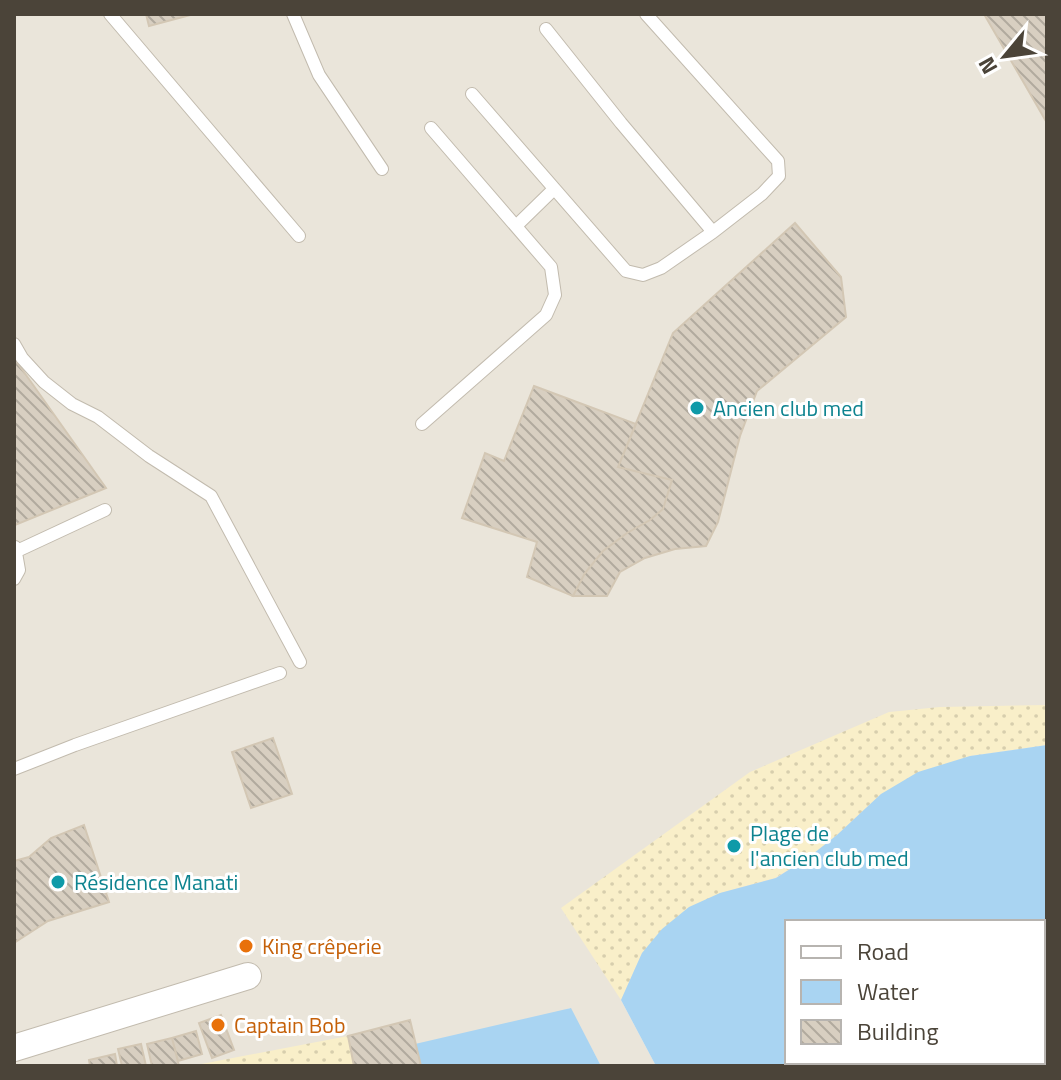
<svg xmlns="http://www.w3.org/2000/svg" width="1061" height="1080" font-family="'Titillium Web',sans-serif">
  <style>
    .residential { fill: #eae5da }
    .sand { fill: url(#sand-dots) }
    .water { fill: #a9d4f2; fill-rule: evenodd }
    .building { fill: url(#building-back-hatch); stroke: #d3c7b4; stroke-width: 2 }
    .lines { fill: none; stroke-linecap: round; stroke-linejoin: round }
    .service-casing { stroke: #c2bbae; stroke-width: 14 }
    .minor-casing { stroke: #c2bbae; stroke-width: 28 }
    .service { stroke: #fff; stroke-width: 12 }
    .minor { stroke: #fff; stroke-width: 26 }
    .culture-dot { fill: #0f9aa8; stroke: #fff; stroke-width: 3 }
    .food-dot { fill: #e8710a; stroke: #fff; stroke-width: 3 }
    .labels { text-anchor: middle; stroke-width: 6; stroke-linejoin: round; paint-order: stroke }
    .culture-label { font-size: 22px; fill: #0d838f; stroke: #fff; text-anchor: start }
    .food-label { font-size: 22px; fill: #c56008; stroke: #fff; text-anchor: start }
  </style>
  <defs>
    <pattern id="sand-dots" width="8" height="8" patternUnits="userSpaceOnUse" patternTransform="scale(2)"><rect width="8" height="8" fill="#f9efc9"/><path d="M2 2h.1M6 6h.1" fill="none" stroke="#d7cead" stroke-width="1.8" stroke-linecap="round"/></pattern>
    <pattern id="building-back-hatch" width="6" height="6" patternUnits="userSpaceOnUse" patternTransform="scale(2)"><rect width="6" height="6" fill="#d8cfc1"/><path d="M-1 5l2 2M0 0l6 6M5-1l2 2" fill="none" stroke="#b1aa9e"/></pattern>
  </defs>
  <rect width="100%" height="100%" fill="#f6f3ec"/>
  <path class="residential" d="M14,14H1047V745L970,756L621,1000L656,1066H601L570,1008L421,1066H14Z"/>
  <path class="sand" d="M1047,705V745L970,756L881,794L837,835L809,857L775,878L720,893L642,953L621,1000L561,908L750,772L889,712L940,707Z
    M348,1036L355,1066H191Z"/>
  <path class="water" d="M1047,745V1066H656L621,1000L642,953L662,929L689,907L720,893L776,878L809,857L837,835L881,794L918,772L970,756ZM787,922H1043V1062H787Z
    M571,1008L601,1066H421L415,1044Z"/>
  <path class="building" d="M146,14H194L149,26Z
    M984,14H1047V123Z
    M795,223L841,277L846,317L757,391L740,436L718,522L706,546L675,549L645,558L620,572L607,596H573L585,573L603,551L627,533L650,520L663,509L672,480L618,467L673,333Z
    M14,358L106,488L15,525L14,523Z
    M534,386L636,424L618,467L672,480L663,509L650,520L627,533L603,551L585,573L573,596L527,577L537,542L462,518L485,453L504,461Z
    M273,738L292,794L251,808L232,752Z
    M84,825L109,902L48,921L14,943V861L29,857L51,838Z
    M221,1015L234,1050L212,1058L199,1023Z
    M410,1020L421,1066H354L348,1036Z
    M196,1031L202,1054L178,1061L172,1038Z
    M172,1038L179,1066H152L147,1044Z
    M141,1044L146,1066H122L118,1049Z
    M115,1054L117,1066H90L89,1060Z"/>
  <g class="lines">
    <g class="service-casing">
      <path id="service" d="M110,14L299,236
        M293,14L319,75L382,169
        M646,14L778,161L779,176L762,194L713,232
        M472,94L626,271L643,275L661,268L713,232L621,123L546,29
        M516,226L554,189
        M14,344L22,358L44,382L72,404L98,417L149,456L211,496L300,662
        M422,424L546,315L555,295L551,267L431,128
        M17,551L105,510
        M14,579L19,570L15,547
        M14,769L75,745L280,673"/>
    </g>
    <g class="minor-casing">
      <path id="minor" d="M14,1048L248,976"/>
    </g>
    <use href="#service" class="service"/>
    <use href="#minor" class="minor"/>
  </g>
  <g class="culture-dot">
    <circle cx="697" cy="408" r="8"/>
    <circle cx="734" cy="846" r="8"/>
    <circle cx="58" cy="882" r="8"/>
  </g>
  <g class="food-dot">
    <circle cx="246" cy="946" r="8"/>
    <circle cx="218" cy="1025" r="8"/>
  </g>
  <g class="labels">
    <g class="culture-label">
      <text x="713" y="416">Ancien club med</text>
      <text x="750" y="841">Plage de<tspan x="750" dy="25">l'ancien club med</tspan></text>
      <text x="74" y="890">Résidence Manati</text>
    </g>
    <g class="food-label">
      <text x="262" y="954">King crêperie</text>
      <text x="234" y="1033">Captain Bob</text>
    </g>
  </g>
  <rect width="1061" height="1080" fill="none" stroke="#4b4439" stroke-width="32"/>
  <rect x="785" y="920" width="260" height="144" fill="#ffffff" stroke="#b7b4b0" stroke-width="2"/>
  <rect x="801" y="946" width="40" height="12" fill="#ffffff" stroke="#b7b4b0" stroke-width="2"/>
  <text x="857" y="960" font-size="24" fill="#4b4439">Road</text>
  <rect x="801" y="980" width="40" height="24" fill="#a9d4f2" stroke="#b7b4b0" stroke-width="2"/>
  <text x="857" y="1000" font-size="24" fill="#4b4439">Water</text>
  <rect x="801" y="1020" width="40" height="24" fill="url(#building-back-hatch)" stroke="#b7b4b0" stroke-width="2"/>
  <text x="857" y="1040" font-size="24" fill="#4b4439">Building</text>
  <g transform="translate(1005 56) rotate(241)" stroke="#ffffff" stroke-width="6" paint-order="stroke">
  <path d="M0-6L14 30L0 20L-14 30Z" fill="#4b4439"/>
  <text y="-12" font-size="22" font-weight="bold" text-anchor="middle" fill="#4b4439">N</text>
  </g>
</svg>
